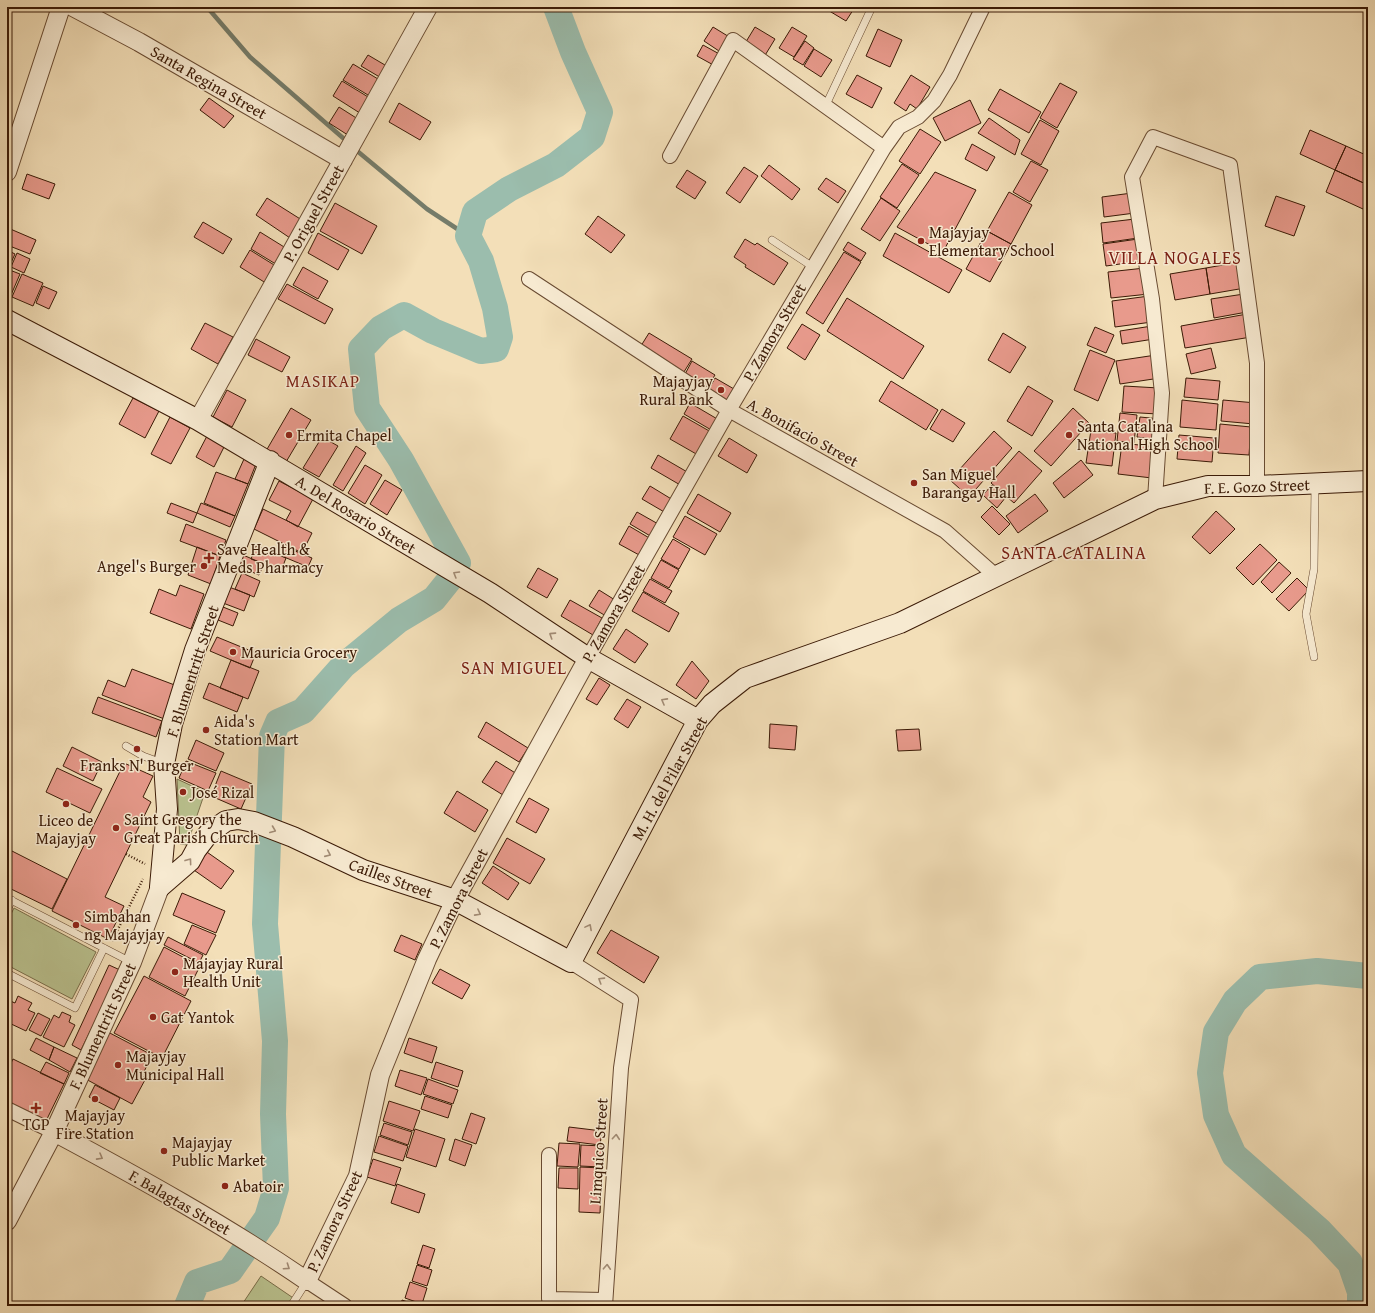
<svg xmlns="http://www.w3.org/2000/svg" width="1375" height="1313" font-family="'Gentium Book Plus',serif">
  <style>
    .green { fill: #bac28f; stroke: #7a6e4a }
    .lines { fill: none; stroke-linecap: round; stroke-linejoin: round }
    .stream { stroke: #757c6a; stroke-width: 4.5 }
    .river { stroke: #9bbdad; stroke-width: 26 }
    .building { fill: #e89a8c; stroke: #3b1a06 }
    .service-casing { stroke: #694b32; stroke-width: 8 }
    .minor-casing { stroke: #694b32; stroke-width: 16 }
    .tertiary-casing { stroke: #694b32; stroke-width: 20 }
    .secondary-casing { stroke: #3b1a06; stroke-width: 22 }
    .path { stroke: #3b1a06; stroke-width: 2.5; stroke-dasharray: 1 2; stroke-linecap: butt }
    .service { stroke: #f7ead1; stroke-width: 7 }
    .minor { stroke: #f7ead1; stroke-width: 14 }
    .tertiary { stroke: #f7ead1; stroke-width: 18 }
    .secondary { stroke: #f7ead1; stroke-width: 20 }
    .oneway { stroke: #a28c76 }
    .poi-dot { fill: #8f2418; stroke: #f7ead1; stroke-width: 1.5 }
    .labels { text-anchor: middle; stroke-width: 3; stroke-linejoin: round; paint-order: stroke }
    .street-label { font-size: 16px; fill: #3b1a06; stroke: #f7ead1 }
    .poi-label { font-size: 16px; fill: #3b1a06; stroke: #f7ead1; text-anchor: start }
    .neighbourhood-label { font-size: 17px; letter-spacing: 1px; fill: #7a1f14; stroke: #f7ead1 }
    .quarter-label { font-size: 18px; letter-spacing: 1px; fill: #7a1f14; stroke: #f7ead1 }
  </style>
  <rect width="100%" height="100%" fill="#f3dfb8"/>
  <filter id="stains"><feTurbulence type="fractalNoise" baseFrequency=".005" numOctaves="4"/><feColorMatrix values="0 0 0 0 .2 0 0 0 0 .09 0 0 0 0 .02 0 0 0 .5 -.17"/></filter>
  <radialGradient id="worn" r=".72"><stop offset=".6" stop-color="#630" stop-opacity="0"/><stop offset="1" stop-color="#630" stop-opacity=".3"/></radialGradient>
  <path class="green" d="M177,779L205,792L187,845L180,844Z
    M14,908L96,952L72,999L7,965V922Z
    M261,1276L305,1306H241Z"/>
  <g class="lines">
    <path class="stream" d="M207,7L250,57L343,138
      M356,150L427,209L468,236"/>
    <path class="river" d="M187,1306L197,1282L230,1271L267,1218L276,1188L273,1114L275,1041L265,924L272,736L278,722L303,711L343,666L399,620L434,599L450,579L458,563L401,460L367,408L361,349L381,328L404,315L433,331L481,351L496,349L500,337L495,308L481,261L468,236L475,212L509,189L556,165L592,137L600,112L573,52L556,7
      M1360,1306V1292L1350,1263L1319,1230L1234,1155L1216,1115L1210,1073L1216,1032L1235,1001L1260,977L1317,971L1368,976"/>
  </g>
  <path class="building" d="M827,7H855L846,21L826,9Z
    M713,27L731,38L722,53L704,41Z
    M755,27L775,39L764,57L744,45Z
    M792,27L807,36L794,57L779,48Z
    M878,29L902,40L890,67L866,56Z
    M805,41L814,48L803,65L793,59Z
    M703,45L723,56L717,67L697,56Z
    M814,49L832,60L821,77L804,66Z
    M368,55L390,68L383,79L361,66Z
    M353,64L383,82L373,98L343,80Z
    M857,75L882,88L872,108L846,94Z
    M911,75L930,87L917,109L910,104L906,111L894,103Z
    M342,81L373,100L363,115L333,96Z
    M1060,83L1077,92L1057,128L1040,118Z
    M1000,89L1041,112L1029,133L988,110Z
    M209,98L234,116L224,128L200,110Z
    M970,100L981,123L945,141L933,118Z
    M399,103L431,122L420,140L389,122Z
    M339,107L361,121L351,137L329,123Z
    M989,118L1020,140L1015,155L978,133Z
    M1040,120L1059,131L1041,165L1021,154Z
    M920,129L941,142L920,174L899,161Z
    M1310,130L1346,146L1335,170L1300,154Z
    M972,144L995,157L987,171L965,159Z
    M1346,146L1368,156V185L1335,170Z
    M1031,161L1048,170L1030,202L1013,192Z
    M902,164L919,175L897,208L880,197Z
    M769,165L800,189L792,200L761,176Z
    M744,167L758,176L740,203L726,193Z
    M687,170L706,182L695,199L676,187Z
    M1335,170L1368,185V198L1363,209L1326,192Z
    M935,172L976,190L943,252L897,227Z
    M27,174L55,184L49,199L22,189Z
    M826,178L846,191L838,203L818,189Z
    M1009,192L1032,205L1011,244L987,231Z
    M1132,193L1135,213L1104,217L1102,197Z
    M1276,196L1305,206L1294,236L1265,226Z
    M267,198L305,222L293,240L256,215Z
    M881,198L900,211L880,241L861,229Z
    M335,203L377,226L362,254L320,231Z
    M598,216L625,235L611,253L585,234Z
    M1135,219L1138,238L1103,243L1101,223Z
    M203,222L232,239L223,254L194,237Z
    M8,228L36,240L30,254L7,245Z
    M987,231L1011,244L990,282L966,269Z
    M260,232L289,250L279,266L251,249Z
    M318,233L349,250L338,270L308,253Z
    M895,233L962,270L949,293L883,256Z
    M745,239L755,245L757,243L788,263L774,285L745,267L746,265L734,257Z
    M1138,239L1141,261L1106,266L1103,244Z
    M848,242L866,253L861,261L843,250Z
    M7,250L15,254L9,267H7Z
    M250,250L279,268L269,285L240,267Z
    M844,252L861,262L823,324L806,313Z
    M17,253L30,259L24,273L11,267Z
    M1240,262L1245,288L1210,294L1206,268Z
    M303,267L328,281L318,299L293,285Z
    M1145,268L1149,294L1111,298L1108,272Z
    M1206,268L1210,294L1175,300L1170,274Z
    M7,269L20,274L11,295L7,294Z
    M22,274L43,283L33,306L12,297Z
    M287,284L333,309L325,324L278,299Z
    M43,286L57,292L49,309L36,303Z
    M1244,294L1247,312L1214,318L1211,299Z
    M1149,296L1152,322L1115,327L1112,301Z
    M847,298L924,346L903,379L827,331Z
    M1247,314L1251,337L1185,348L1181,326Z
    M205,323L233,337L218,364L191,349Z
    M802,324L820,335L805,360L787,348Z
    M1152,326L1154,339L1122,344L1120,331Z
    M1095,327L1114,335L1106,353L1087,345Z
    M649,333L692,359L682,375L639,349Z
    M1003,333L1026,347L1010,373L988,360Z
    M256,339L290,357L282,372L248,355Z
    M1211,348L1216,368L1191,374L1186,354Z
    M1090,350L1115,360L1098,401L1074,390Z
    M1156,355L1160,378L1120,384L1116,361Z
    M692,361L715,375L706,389L684,376Z
    M715,378L734,389L727,402L708,391Z
    M1186,378L1220,381L1218,400L1184,397Z
    M891,381L938,410L926,430L879,401Z
    M1028,386L1053,401L1032,436L1007,421Z
    M1124,386L1159,388L1158,414L1122,412Z
    M227,390L246,400L232,427L213,417Z
    M133,398L159,411L145,438L119,424Z
    M1182,400L1218,404L1216,430L1180,427Z
    M1223,400L1256,403L1254,424L1221,421Z
    M690,403L719,420L713,431L684,414Z
    M291,408L311,420L286,462L266,451Z
    M1073,408L1089,423L1051,466L1034,451Z
    M942,409L965,423L953,442L930,429Z
    M1120,413L1137,415L1134,443L1117,441Z
    M683,416L711,432L698,455L670,439Z
    M170,417L190,428L171,464L151,454Z
    M1140,417L1160,419L1158,440L1137,437Z
    M1220,424L1251,427L1249,455L1218,453Z
    M1091,430L1116,433L1112,466L1086,463Z
    M994,431L1012,448L969,497L950,480Z
    M1179,435L1214,438L1212,462L1177,459Z
    M207,436L225,445L214,467L196,457Z
    M322,437L338,446L319,477L303,468Z
    M729,438L757,455L747,473L718,456Z
    M1122,443L1156,447L1152,478L1118,474Z
    M356,446L366,453L343,491L333,485Z
    M1019,451L1042,471L1014,503L991,483Z
    M658,455L689,473L682,486L651,468Z
    M244,459L256,464L248,484L235,479Z
    M1081,460L1093,475L1064,498L1053,483Z
    M365,465L382,475L365,504L348,493Z
    M216,472L248,484L235,516L204,503Z
    M385,480L402,490L387,515L370,504Z
    M279,481L313,499L298,527L286,520L291,511L269,500Z
    M992,485L1006,497L997,508L983,495Z
    M650,486L673,500L666,513L642,499Z
    M698,494L731,513L720,532L687,513Z
    M1035,494L1048,511L1018,533L1006,516Z
    M171,503L197,513L193,523L167,513Z
    M201,503L235,516L230,527L197,513Z
    M992,506L1010,524L999,535L981,517Z
    M263,509L312,533L302,553L254,529Z
    M1216,511L1235,529L1210,554L1192,537Z
    M637,512L660,525L652,537L630,524Z
    M685,516L717,534L705,555L673,537Z
    M186,524L226,540L220,556L180,541Z
    M629,526L651,539L641,556L619,544Z
    M673,539L690,549L679,569L661,559Z
    M1260,544L1277,560L1253,585L1236,568Z
    M281,545L312,558L308,567L277,554Z
    M256,546L286,558L281,571L251,559Z
    M197,547L220,556L211,584L188,575Z
    M243,555L264,564L259,575L238,566Z
    M661,560L679,570L669,588L651,578Z
    M1279,562L1291,573L1272,593L1261,582Z
    M538,568L558,579L547,598L527,587Z
    M242,573L260,581L254,597L235,589Z
    M1297,578L1309,590L1289,611L1276,599Z
    M650,579L672,591L665,603L643,591Z
    M180,585L204,594L191,629L150,613L159,589L176,596Z
    M229,587L250,595L244,611L223,603Z
    M599,590L615,600L606,616L589,606Z
    M643,592L679,613L669,632L632,611Z
    M570,600L602,618L593,635L561,616Z
    M223,607L238,613L233,626L218,620Z
    M626,629L648,644L635,663L613,649Z
    M217,637L256,653L250,668L210,651Z
    M231,660L259,671L248,699L220,688Z
    M692,661L709,681L696,699L676,685Z
    M132,669L180,687L167,720L102,695L108,680L125,687Z
    M599,678L610,685L597,705L586,699Z
    M209,683L243,697L237,712L203,698Z
    M98,697L162,721L156,737L92,713Z
    M627,699L641,707L628,728L614,719Z
    M486,722L528,748L519,762L478,737Z
    M770,724L797,726L795,750L769,748Z
    M919,729L921,750L898,751L896,730Z
    M196,740L224,753L216,771L188,759Z
    M72,747L102,762L93,781L63,766Z
    M186,761L216,773L208,791L179,778Z
    M496,761L517,774L503,795L482,782Z
    M124,763L153,776L143,797L151,802L105,897L124,906L108,939L52,911Z
    M57,768L102,789L90,813L46,792Z
    M221,771L252,784L241,809L211,796Z
    M457,791L488,810L475,832L444,813Z
    M529,798L549,809L536,833L516,822Z
    M507,838L545,859L530,884L493,863Z
    M10,850L67,879L52,909L7,887V856Z
    M204,850L234,871L221,889L191,868Z
    M493,866L519,883L508,900L482,883Z
    M182,893L225,911L216,933L173,915Z
    M192,925L216,935L206,955L184,944Z
    M611,930L659,957L644,983L597,953Z
    M401,935L422,944L415,960L394,951Z
    M168,937L203,955L199,963L164,945Z
    M164,947L200,966L185,996L149,977Z
    M109,965L120,970L81,1050L72,1045Z
    M440,969L470,985L462,999L432,983Z
    M144,976L191,1001L162,1058L114,1033Z
    M18,996L32,1003L28,1010L35,1013L26,1031L7,1022V1002L8,1000L15,1003Z
    M62,1012L71,1016L69,1022L75,1025L64,1047L43,1037L54,1015L59,1018Z
    M38,1013L50,1019L41,1036L29,1030Z
    M106,1031L152,1055L142,1076L146,1078L132,1104L82,1077Z
    M36,1038L54,1047L49,1060L30,1050Z
    M409,1038L437,1047L432,1063L404,1053Z
    M54,1047L77,1058L70,1072L49,1060Z
    M13,1059L64,1084L46,1121L7,1102V1071Z
    M46,1062L69,1073L64,1084L40,1073Z
    M436,1062L463,1071L458,1087L431,1078Z
    M400,1070L427,1078L421,1095L395,1086Z
    M428,1079L458,1090L453,1104L423,1094Z
    M95,1085L120,1098L114,1110L89,1097Z
    M425,1096L452,1105L448,1118L421,1109Z
    M389,1101L420,1111L413,1131L383,1121Z
    M471,1113L485,1118L476,1144L462,1139Z
    M384,1123L412,1132L408,1145L380,1135Z
    M569,1127L602,1131L600,1145L567,1141Z
    M415,1129L445,1139L436,1167L406,1157Z
    M379,1136L408,1146L403,1161L374,1152Z
    M455,1139L472,1145L465,1166L449,1160Z
    M559,1143L580,1144L578,1167L557,1166Z
    M581,1145L603,1146L602,1167L580,1166Z
    M373,1159L401,1168L395,1186L367,1177Z
    M580,1167L602,1168L600,1213L579,1212Z
    M559,1168H578V1189L558,1188Z
    M397,1184L425,1194L419,1213L391,1203Z
    M423,1245L435,1249L429,1268L417,1264Z
    M417,1265L432,1270L427,1286L412,1281Z
    M410,1282L427,1288L422,1304L405,1298Z
    M402,1300L419,1306H401Z"/>
  <g class="lines">
    <g class="service-casing">
      <path id="service" d="M825,107L872,7
        M772,240L813,267
        M1314,657L1306,614L1314,569L1315,485
        M126,746L143,756L162,763
        M7,898L131,962
        M7,910L12,900
        M7,973L75,1008L104,948
        M291,1306L307,1281"/>
    </g>
    <g class="minor-casing">
      <path id="minor" d="M670,156L733,40L884,148
        M529,279L729,410L945,531L997,577
        M1155,499L1162,393L1152,299L1132,177L1153,137L1230,165L1257,363V486
        M588,658L729,410L884,148L899,127L918,117L934,101L950,75L983,7
        M571,962L631,1000L621,1068L605,1306
        M7,1109L54,1132
        M549,1155V1299L605,1300
        M307,1281L345,1306"/>
    </g>
    <g class="tertiary-casing">
      <path id="tertiary" d="M73,7L139,42L343,160
        M7,172L61,7
        M198,420L428,7
        M54,1132C140,1178 225,1225 307,1281L358,1176L380,1075L427,959L455,900L588,658
        M7,1221L54,1132L132,962L160,887"/>
    </g>
    <g class="secondary-casing">
      <path id="secondary" d="M7,320L198,420L490,593L588,658L698,720
        M160,887L190,861L196,850L209,833L226,821L238,819L254,822L293,837L363,870L455,900L571,962L698,720L712,704L745,678L900,623L1155,499L1208,486H1257L1368,481
        M160,887L167,809L164,764L172,724L195,650L270,461"/>
    </g>
    <path class="path" d="M126,854L145,864
      M112,941L143,879"/>
    <use href="#service" class="service"/>
    <use href="#minor" class="minor"/>
    <use href="#tertiary" class="tertiary"/>
    <use href="#secondary" class="secondary"/>
  </g>
  <defs><path id="oneway-chevron" d="M-2-3.5L2.5 0L-2 3.5" fill="none" stroke-width="1.6" stroke-linecap="round" stroke-linejoin="round"/></defs>
  <g class="oneway">
    <use href="#oneway-chevron" transform="translate(456 574) rotate(-149)"/>
    <use href="#oneway-chevron" transform="translate(552 635) rotate(-147)"/>
    <use href="#oneway-chevron" transform="translate(664 701) rotate(-151)"/>
    <use href="#oneway-chevron" transform="translate(273 830) rotate(22)"/>
    <use href="#oneway-chevron" transform="translate(328 854) rotate(24)"/>
    <use href="#oneway-chevron" transform="translate(189 861) rotate(-54)"/>
    <use href="#oneway-chevron" transform="translate(478 913) rotate(28)"/>
    <use href="#oneway-chevron" transform="translate(589 927) rotate(-62)"/>
    <use href="#oneway-chevron" transform="translate(601 980) rotate(-148)"/>
    <use href="#oneway-chevron" transform="translate(616 1137) rotate(-85)"/>
    <use href="#oneway-chevron" transform="translate(100 1157) rotate(29)"/>
    <use href="#oneway-chevron" transform="translate(287 1267) rotate(34)"/>
    <use href="#oneway-chevron" transform="translate(607 1267) rotate(-87)"/>
  </g>
  <g class="poi-dot">
    <circle cx="921" cy="241" r="4"/>
    <circle cx="721" cy="390" r="4"/>
    <circle cx="289" cy="435" r="4"/>
    <circle cx="1069" cy="435" r="4"/>
    <circle cx="914" cy="483" r="4"/>
    <path d="M207 552h4v4h4v4h-4v4h-4v-4h-4v-4h4z"/>
    <circle cx="204" cy="566" r="4"/>
    <circle cx="233" cy="652" r="4"/>
    <circle cx="206" cy="730" r="4"/>
    <circle cx="137" cy="749" r="4"/>
    <circle cx="183" cy="792" r="4"/>
    <circle cx="66" cy="804" r="4"/>
    <circle cx="116" cy="828" r="4"/>
    <circle cx="76" cy="925" r="4"/>
    <circle cx="175" cy="972" r="4"/>
    <circle cx="153" cy="1017" r="4"/>
    <circle cx="118" cy="1065" r="4"/>
    <circle cx="95" cy="1099" r="4"/>
    <path d="M34 1102h4v4h4v4h-4v4h-4v-4h-4v-4h4z"/>
    <circle cx="164" cy="1151" r="4"/>
    <circle cx="225" cy="1186" r="4"/>
  </g>
  <g class="labels">
    <g class="street-label">
      <text transform="translate(209 82) rotate(30)" y="6">Santa Regina Street</text>
      <text transform="translate(313 213) rotate(-61)" y="6">P. Origuel Street</text>
      <text transform="translate(774 332) rotate(-60)" y="6">P. Zamora Street</text>
      <text transform="translate(803 432) rotate(29)" y="6">A. Bonifacio Street</text>
      <text transform="translate(1257 486) rotate(-2)" y="6">F. E. Gozo Street</text>
      <text transform="translate(356 514) rotate(31)" y="6">A. Del Rosario Street</text>
      <text transform="translate(613 613) rotate(-60)" y="6">P. Zamora Street</text>
      <text transform="translate(192 671) rotate(-72)" y="6">F. Blumentritt Street</text>
      <text transform="translate(669 778) rotate(-61)" y="6">M. H. del Pilar Street</text>
      <text transform="translate(391 878) rotate(20)" y="6">Cailles Street</text>
      <text transform="translate(458 898) rotate(-63)" y="6">P. Zamora Street</text>
      <text transform="translate(102 1026) rotate(-65)" y="6">F. Blumentritt Street</text>
      <text transform="translate(598 1151) rotate(-86)" y="6">Limquico Street</text>
      <text transform="translate(180 1202) rotate(30)" y="6">F. Balagtas Street</text>
      <text transform="translate(334 1221) rotate(-65)" y="6">P. Zamora Street</text>
    </g>
    <g class="poi-label">
      <text x="929" y="238">Majayjay<tspan x="929" dy="18">Elementary School</tspan></text>
      <text x="713" y="387" text-anchor="end">Majayjay<tspan x="713" dy="18">Rural Bank</tspan></text>
      <text x="1077" y="432">Santa Catalina<tspan x="1077" dy="18">National High School</tspan></text>
      <text x="297" y="441">Ermita Chapel</text>
      <text x="922" y="480">San Miguel<tspan x="922" dy="18">Barangay Hall</tspan></text>
      <text x="217" y="555">Save Health &amp;<tspan x="217" dy="18">Meds Pharmacy</tspan></text>
      <text x="196" y="572" text-anchor="end">Angel's Burger</text>
      <text x="241" y="658">Mauricia Grocery</text>
      <text x="214" y="727">Aida's<tspan x="214" dy="18">Station Mart</tspan></text>
      <text x="137" y="771" text-anchor="middle">Franks N' Burger</text>
      <text x="191" y="798">José Rizal</text>
      <text x="124" y="825">Saint Gregory the<tspan x="124" dy="18">Great Parish Church</tspan></text>
      <text x="66" y="826" text-anchor="middle">Liceo de<tspan x="66" dy="18">Majayjay</tspan></text>
      <text x="84" y="922">Simbahan<tspan x="84" dy="18">ng Majayjay</tspan></text>
      <text x="183" y="969">Majayjay Rural<tspan x="183" dy="18">Health Unit</tspan></text>
      <text x="161" y="1023">Gat Yantok</text>
      <text x="126" y="1062">Majayjay<tspan x="126" dy="18">Municipal Hall</tspan></text>
      <text x="95" y="1121" text-anchor="middle">Majayjay<tspan x="95" dy="18">Fire Station</tspan></text>
      <text x="36" y="1130" text-anchor="middle">TGP</text>
      <text x="172" y="1148">Majayjay<tspan x="172" dy="18">Public Market</tspan></text>
      <text x="233" y="1192">Abatoir</text>
    </g>
    <g class="neighbourhood-label">
      <text x="323" y="387">MASIKAP</text>
    </g>
    <g class="quarter-label">
      <text x="1175" y="264">VILLA NOGALES</text>
      <text x="1074" y="559">SANTA CATALINA</text>
      <text x="514" y="674">SAN MIGUEL</text>
    </g>
  </g>
  <rect width="1375" height="1313" fill="none" stroke="#f3dfb8" stroke-width="24"/>
  <rect x="8" y="8" width="1359" height="1297" fill="none" stroke="#3b1a06" stroke-width="2"/>
  <rect x="12" y="12" width="1351" height="1289" fill="none" stroke="#3b1a06"/>
  <rect width="100%" height="100%" filter="url(#stains)"/>
  <rect width="100%" height="100%" fill="url(#worn)"/>
</svg>
